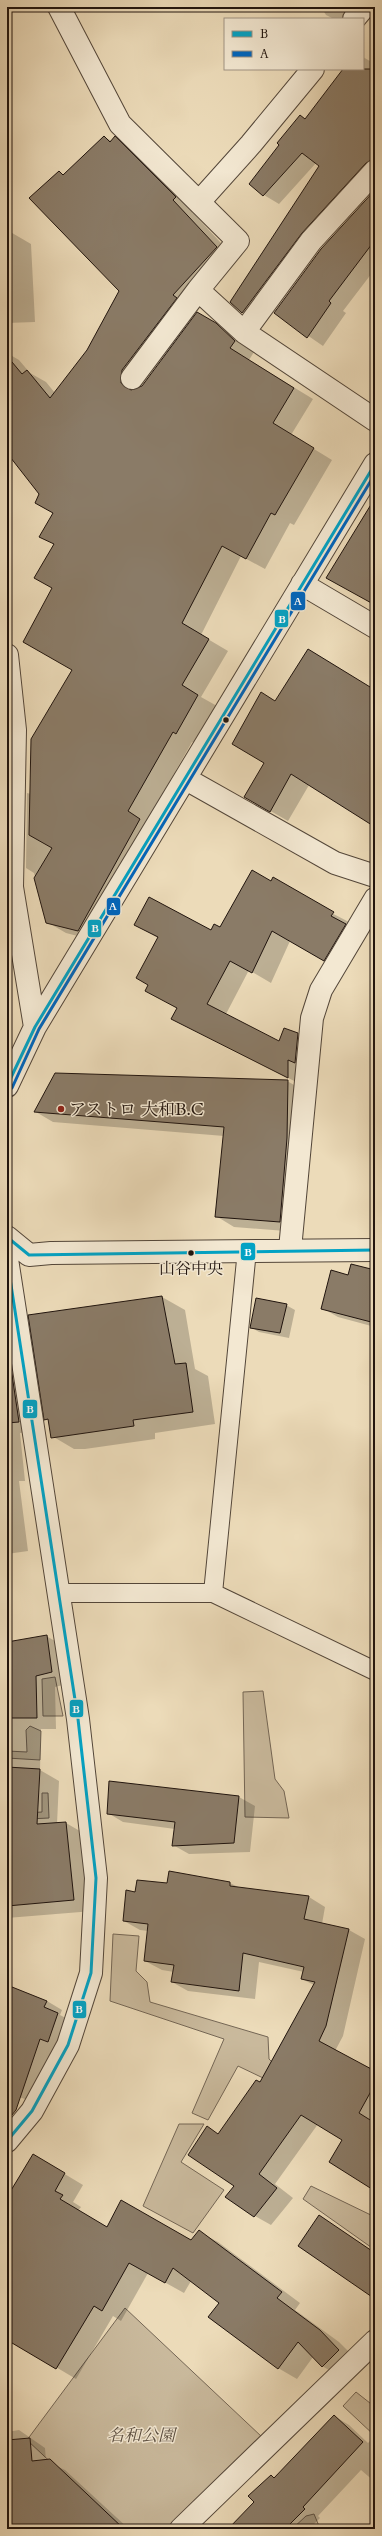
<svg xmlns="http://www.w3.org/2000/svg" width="382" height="2536" font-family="Cardo,'Noto Serif JP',serif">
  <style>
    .green { fill: #c9b99c; stroke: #746655 }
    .shadow { fill: #0003 }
    .building { fill: #8a7b67; stroke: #20140e }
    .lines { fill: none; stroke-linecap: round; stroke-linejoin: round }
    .lane-casing { stroke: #534639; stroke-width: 20 }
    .street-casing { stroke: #534639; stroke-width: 24 }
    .lane { stroke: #f3e8d2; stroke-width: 18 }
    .street { stroke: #f3e8d2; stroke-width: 22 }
    .bus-1-casing { stroke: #f3e8d2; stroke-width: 6 }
    .bus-2-casing { stroke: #f3e8d2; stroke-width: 6 }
    .bus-1 { stroke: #02a2c4; stroke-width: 3 }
    .bus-2 { stroke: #0065bd; stroke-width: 3 }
    .bus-dot { fill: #20140e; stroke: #f3e8d2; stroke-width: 1.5 }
    .poi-dot { fill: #8f2418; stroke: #f3e8d2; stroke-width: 1.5 }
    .labels { text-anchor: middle; stroke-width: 3; stroke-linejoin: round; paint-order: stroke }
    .bus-label { font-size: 16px; fill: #20140e; stroke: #f3e8d2 }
    .poi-label { font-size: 17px; fill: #20140e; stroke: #f3e8d2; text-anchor: start }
    .park-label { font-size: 17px; font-style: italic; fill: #5b4e40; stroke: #f3e8d2 }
    .line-badge { stroke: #f3e8d2; stroke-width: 1.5 }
    .badge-label { font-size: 11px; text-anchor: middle; font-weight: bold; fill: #fff }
  </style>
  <rect width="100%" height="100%" fill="#ecdbb9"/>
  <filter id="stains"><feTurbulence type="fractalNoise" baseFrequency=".005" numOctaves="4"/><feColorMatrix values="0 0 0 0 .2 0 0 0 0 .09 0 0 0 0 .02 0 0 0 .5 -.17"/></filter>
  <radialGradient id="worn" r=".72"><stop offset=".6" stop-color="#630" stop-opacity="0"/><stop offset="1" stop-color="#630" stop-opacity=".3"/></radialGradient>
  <path class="green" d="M55,1677L63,1716H43L42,1679Z
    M263,1691L275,1779L284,1791L289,1818L245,1817L243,1692Z
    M30,1726L41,1731L40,1760L7,1758V1751L27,1752L26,1730Z
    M42,1793H48L49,1818L7,1820V1814L42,1812Z
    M113,1934L139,1936L136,1971L147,1982L150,2002L268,2037L269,2059L276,2066L284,2088L238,2066L208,2120L192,2113L224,2039L110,2001Z
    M179,2124H204L181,2162L224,2190L193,2233L143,2206Z
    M311,2186L375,2217V2250L303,2199Z
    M125,2308L262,2437L166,2529H122L27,2440Z
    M356,2392L375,2407V2436L343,2406Z
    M314,2514L319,2526L314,2529H292L306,2516Z"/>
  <path class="shadow" d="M321,7H375V12L362,19H334L326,15Z
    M363,57L375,64V178L258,321L243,313L231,302L321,166L316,163L279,204L264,195L301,116L306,119L344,69H363Z
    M7,109L9,153H7Z
    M104,137L112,141L115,138L134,149L194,209L192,212L235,258L141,381L140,388L216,324L235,335L254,352L249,360L313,399L291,435L332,460L294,525L290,523L265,569L241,556L201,635L228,651L201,697L217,706L196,744L192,742L146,823L97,941L66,933L47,922L34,873L26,868L27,793L31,794L73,669L54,588L55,544L41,536L55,512L7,451V353L19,360L30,373L46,382L55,393L88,351L121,291L59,172L64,175Z
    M375,191V269L343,311L346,313L323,346L275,313Z
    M7,230L31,244L35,322L7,323Z
    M375,690V826L309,785L288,821L246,797L265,763L276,702Z
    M271,882L351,923L342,971L290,941L271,983L249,970L226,1014L279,1043L298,1034L316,1045L306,1087L172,1019L178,1008L150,985L158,938L135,925L211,931L220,928Z
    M287,1081L305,1091L298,1232L234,1227L216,1216L224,1136L53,1122L36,1112Z
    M375,1272V1327L338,1317L322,1308L348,1276Z
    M162,1297L185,1310L195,1369L208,1376L215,1424L155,1433V1439L85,1449H74L52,1436L50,1421L45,1419Z
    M286,1305L295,1310L289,1338L259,1332L251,1327Z
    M7,1370L31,1390L37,1432L20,1433L25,1481H19L28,1551L7,1554Z
    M46,1636L66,1647L71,1683L55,1687L56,1729H41L40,1770L59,1781L57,1824L66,1823L85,1834L93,1911L7,1918V1643Z
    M110,1782L239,1797L255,1806L250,1852L189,1854L173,1845L175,1829L123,1822L108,1813Z
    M230,1883L240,1888L309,1897L325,1907L322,1924L349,1930L365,1939L343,2036L335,2051L375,2072V2190L343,2139L318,2124L275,2184L293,2198L271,2225L255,2216L236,2186L207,2128L218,2134L260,2083L314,1985L302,1979L304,1972L259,1962L255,1999L188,1991L172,1982L174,1972L162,1970L145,1961L148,1931L140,1930L124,1921L136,1893L168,1884Z
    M7,1986L47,2001L62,2010L60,2015L73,2022L37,2103L7,2093Z
    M33,2155L83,2185L73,2202L81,2207L78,2211L107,2228L191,2241L199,2232L218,2242L300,2303L295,2310L339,2342L358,2361L341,2377L322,2366L313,2357L297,2379L278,2368L220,2303L191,2281L184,2293L148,2273L121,2321L113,2316L76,2379L7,2338V2199Z
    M320,2217L375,2253V2297Z
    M334,2416L349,2425L368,2443L370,2441L375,2444V2482L361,2470L318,2516L320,2518L309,2529H230L256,2502L271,2476L275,2478Z
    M19,2430L45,2448L46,2461L65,2470L129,2529H7V2432Z
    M375,2523V2529H370Z"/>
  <path class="building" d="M343,69H375V159L366,163L302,233L242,313L230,302L319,166L302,153L263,196L249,184L279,145L277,143L300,115L305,119Z
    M104,136L110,142L115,136L176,197L173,200L217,247L173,295L177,298L122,370L121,383L131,390L142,386L197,312L216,323L235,341L230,348L294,388L273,423L314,448L275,515L271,513L246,559L222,546L182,623L209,639L182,685L198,695L176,734L173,732L128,811L140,819L78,931L46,923L34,878L52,848L29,835L31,739L72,670L23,642L52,588L34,578L54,544L39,537L53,513L35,503L39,494L7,453V356L22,374L27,370L50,398L87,350L119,291L29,198L59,171L63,175Z
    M375,190V240L329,301L331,303L307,338L274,313L321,249Z
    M375,498V605L326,578Z
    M308,649L375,690V827L291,774L270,812L244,797L264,763L232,744L261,692L275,701Z
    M252,870L271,881L273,877L334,912L331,916L346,924L324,961L272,931L252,973L230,961L207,1004L279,1041L284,1028L298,1033L295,1063L288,1060V1078L171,1019L177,1008L145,991L148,985L136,978L158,937L134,925L149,897L211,930L214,924L220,927Z
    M55,1073L288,1080L287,1138L280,1222L215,1217L224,1127L34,1112Z
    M351,1264L375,1270V1323L321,1309L331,1270L348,1275Z
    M162,1296L175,1364L186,1363L193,1412L133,1420L134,1426L51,1438L48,1419L44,1420L28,1315Z
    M256,1298L287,1304L280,1333L250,1328Z
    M7,1341L19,1422L7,1423Z
    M47,1635L52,1672L36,1676L37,1718H7V1642Z
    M7,1767L40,1769L37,1824L66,1822L74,1900L7,1906Z
    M109,1781L239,1796L234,1843L172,1846L175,1822L107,1814Z
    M169,1871L230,1882V1886L309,1896L304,1919L349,1929L326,2026L319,2041L375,2071V2084L359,2113L375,2123V2191L329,2162L342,2140L301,2115L259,2174L277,2188L254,2217L225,2197L234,2186L188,2155L207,2126L218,2134L256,2080L260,2082L315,1982L301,1979L304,1967L243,1953L239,1991L171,1982L174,1965L144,1961L148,1924L123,1921L126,1890L135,1892L137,1880L167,1883Z
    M7,1985L47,2001L44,2007L58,2013L48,2042L40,2039L16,2110L7,2121Z
    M33,2154L65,2173L55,2191L63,2195L60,2199L107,2227L121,2200L191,2240L199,2230L282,2292L277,2298L320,2330L339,2350L322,2367L298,2342L278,2369L208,2317L219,2303L173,2268L165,2283L129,2263L102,2311L94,2306L56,2369L7,2340V2197Z
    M319,2215L375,2253V2299L298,2246Z
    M334,2415L363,2442L303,2507L305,2509L285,2529H228L254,2502L248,2496L271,2475L274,2478Z
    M30,2438L32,2461L50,2459L124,2529H7V2440Z"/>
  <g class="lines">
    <g class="lane-casing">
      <path id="lane" d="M60,1593H213L375,1671
        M213,1593L247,1250"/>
    </g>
    <g class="street-casing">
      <path id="street" d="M59,7L120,124L238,241L198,290L132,378
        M354,19L364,7
        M199,202L251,144L313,69
        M198,290L244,332L375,420
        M244,332L311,241L375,171
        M302,584L375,627
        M7,655L15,730L12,887L35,1027
        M186,779L335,863L375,876
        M7,1086L35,1027L375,464
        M7,1237L29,1255L51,1253L375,1250
        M290,1249L312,1018L321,990L375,899
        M7,1259L78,1719L96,1878L91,1973L68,2045L32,2111L7,2141
        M181,2529L375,2341"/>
    </g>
    <use href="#lane" class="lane"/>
    <use href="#street" class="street"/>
    <g class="bus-1-casing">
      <path id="bus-1" d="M7,1086L35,1027L375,464
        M7,1237L29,1255L375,1250
        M7,1259L78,1719L96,1878L91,1973L68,2045L32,2111L7,2141"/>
    </g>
    <g class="bus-2-casing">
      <path id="bus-2" d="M12,1088L39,1029L375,474"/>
    </g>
    <use href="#bus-1" class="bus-1"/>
    <use href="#bus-2" class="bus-2"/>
  </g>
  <g class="bus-dot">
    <circle cx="226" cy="720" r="3.5"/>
    <circle cx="191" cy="1253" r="3.5"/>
  </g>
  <circle class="poi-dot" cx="61" cy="1109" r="4"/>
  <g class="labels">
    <g class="bus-label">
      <text x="191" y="1274">山谷中央</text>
    </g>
    <g class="poi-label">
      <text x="69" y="1115">アストロ 大和B.C</text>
    </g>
    <g class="park-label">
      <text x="141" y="2441">名和公園</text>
    </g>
  </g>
  <g class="line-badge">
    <rect x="290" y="591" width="16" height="20" rx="4" fill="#0065bd"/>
    <rect x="274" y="609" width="15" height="19" rx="4" fill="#02a2c4"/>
    <rect x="106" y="897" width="15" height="19" rx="4" fill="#0065bd"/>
    <rect x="87" y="919" width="15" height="19" rx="4" fill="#02a2c4"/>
    <rect x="240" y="1242" width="16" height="19" rx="4" fill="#02a2c4"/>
    <rect x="22" y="1399" width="16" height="20" rx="4" fill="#02a2c4"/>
    <rect x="69" y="1699" width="15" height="19" rx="4" fill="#02a2c4"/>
    <rect x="72" y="2000" width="15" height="19" rx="4" fill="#02a2c4"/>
  </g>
  <g class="badge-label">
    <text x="298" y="605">A</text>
    <text x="282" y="623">B</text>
    <text x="113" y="910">A</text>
    <text x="95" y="932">B</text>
    <text x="248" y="1256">B</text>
    <text x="30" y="1413">B</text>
    <text x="76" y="1713">B</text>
    <text x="79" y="2013">B</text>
  </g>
  <rect width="382" height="2536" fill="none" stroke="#ecdbb9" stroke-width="24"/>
  <rect x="8" y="8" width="366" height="2520" fill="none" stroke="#20140e" stroke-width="2"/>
  <rect x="12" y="12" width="358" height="2512" fill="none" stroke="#20140e"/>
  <rect x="224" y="18" width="140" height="52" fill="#f3e8d2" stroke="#9f9384"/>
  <rect x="232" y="31" width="20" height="6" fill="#02a2c4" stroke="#9f9384"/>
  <text x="260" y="38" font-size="12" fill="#20140e">B</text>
  <rect x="232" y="51" width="20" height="6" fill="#0065bd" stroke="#9f9384"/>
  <text x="260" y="58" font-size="12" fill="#20140e">A</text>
  <rect width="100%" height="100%" filter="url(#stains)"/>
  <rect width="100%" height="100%" fill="url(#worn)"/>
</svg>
